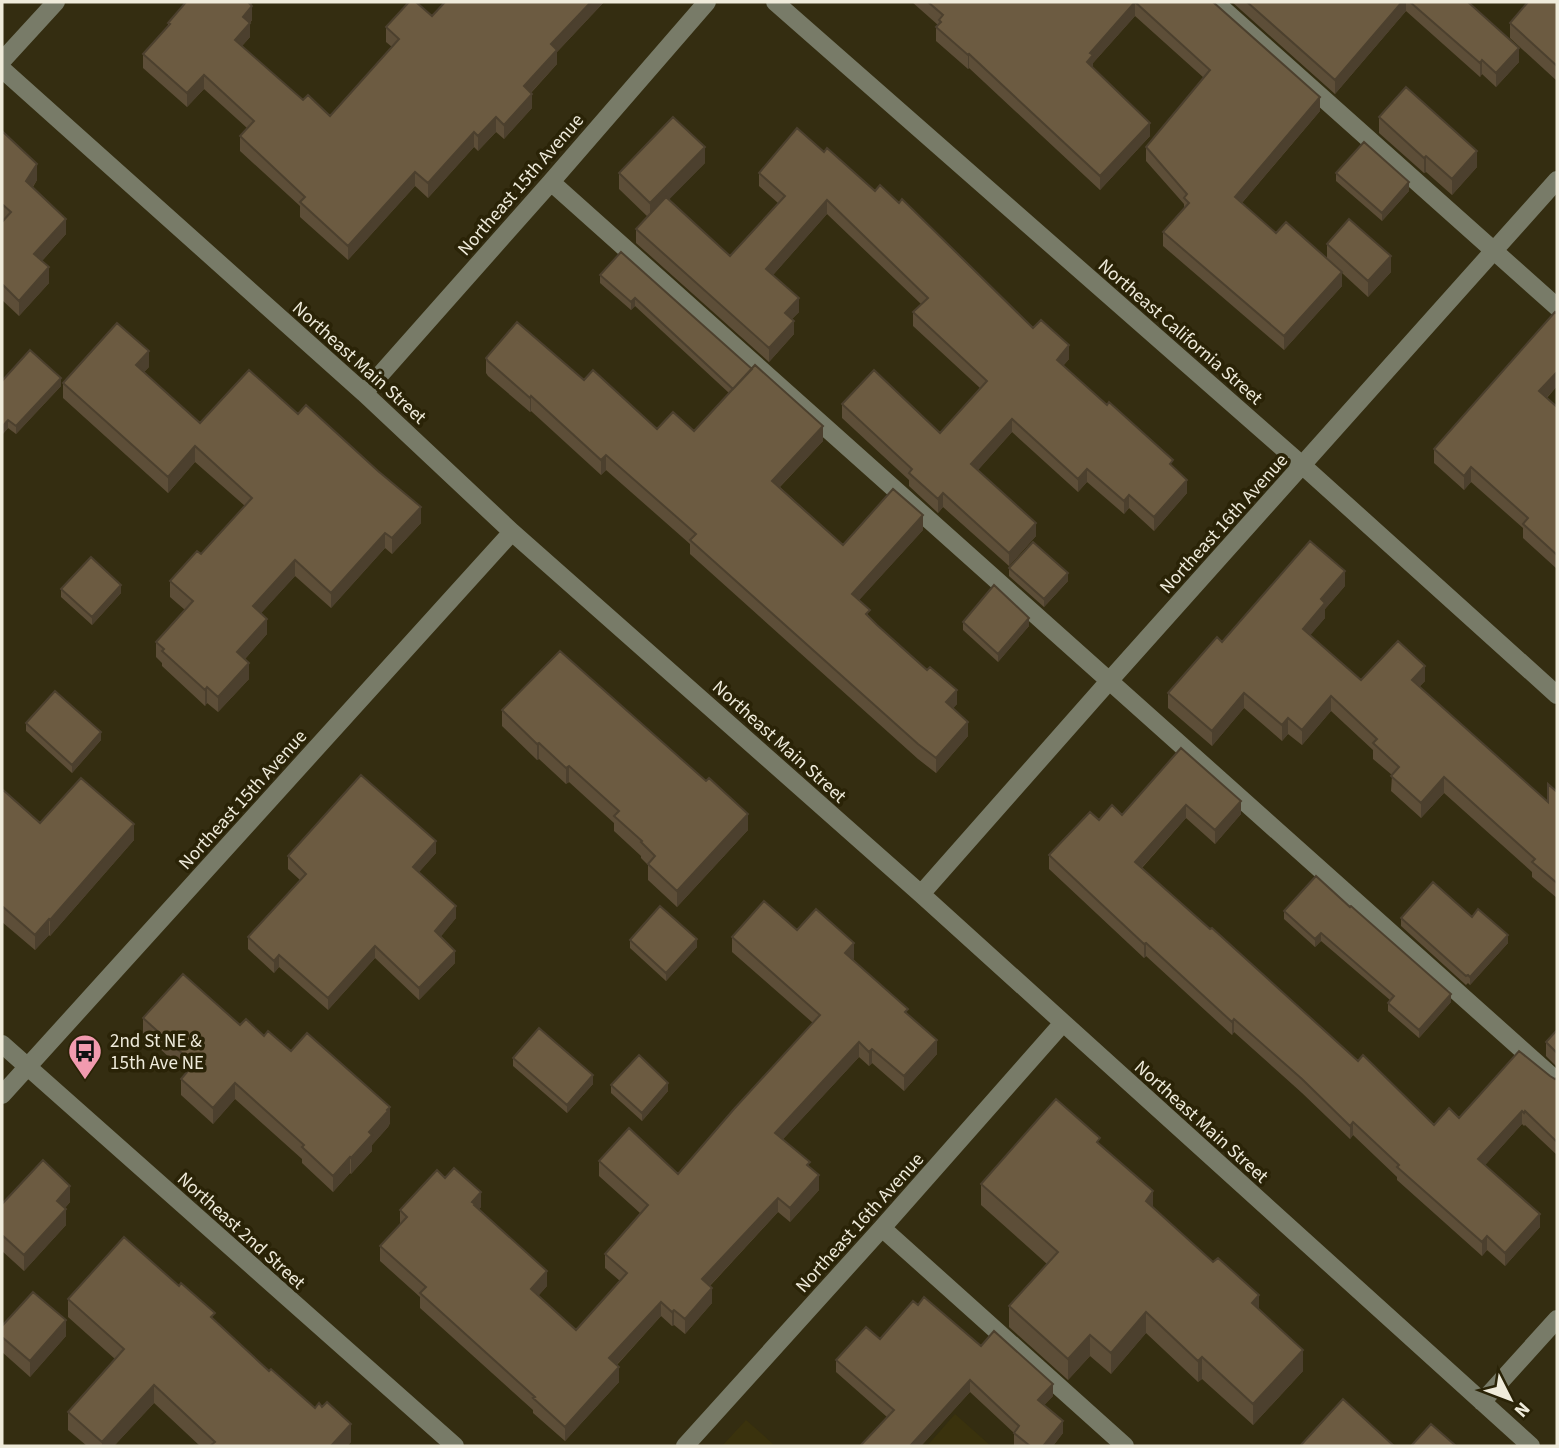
<svg xmlns="http://www.w3.org/2000/svg" width="1559" height="1448" font-family="'Source Sans 3',sans-serif">
  <style>
    .built { fill: #3a320d }
    .lines { fill: none; stroke-linecap: round; stroke-linejoin: round }
    .minor { stroke: #787b68; stroke-width: 18 }
    .wall { fill: #5d4e38 }
    .shaded-wall { fill: #4c402e }
    .building { fill: #6c5b41; stroke: #4c402e; stroke-width: 2 }
    .labels { text-anchor: middle; stroke-width: 7; stroke-linejoin: round; paint-order: stroke }
    .street-label { font-size: 19px; fill: #efebdb; stroke: #2a2307 }
    .poi-label { font-size: 19px; fill: #efebdb; stroke: #2a2307; text-anchor: start }
  </style>
  <rect width="100%" height="100%" fill="#342d11"/>
  <path class="built" d="M955,1414L991,1446H927Z
    M746,1420L762,1434L775,1446H722Z"/>
  <g class="lines">
    <path class="minor" d="M775,2L1302,465L1557,695
      M1215,2L1557,307
      M2,61L56,2
      M2,69L364,393L512,532L921,894L1531,1446
      M551,182L1557,1081
      M364,393L551,182L707,2
      M921,894L1110,680L1557,180
      M2,1044L455,1446
      M2,1095L512,532
      M882,1228L1125,1446
      M1482,1402L1557,1319
      M685,1446L882,1228L1062,1024"/>
  </g>
  <path class="wall" d="M186,2H253L251,4L252,20L250,23V37L242,46L303,100L330,116L392,47L386,42V27L432,16L445,2H604L557,52V64L531,93L532,108L504,139L496,132L478,151L474,147L428,198L415,186L348,260L300,217V206L240,151V136L247,128L204,89L187,107L143,68V54L168,27V23Z
    M912,2H1213L1320,111L1242,203L1276,233L1327,259V244L1391,272L1368,297L1342,273V286L1284,350L1163,246V232L1184,209V204L1146,161V147L1204,78L1135,16L1093,63V68L1150,136L1100,190L969,68L968,69L936,41V27L938,25Z
    M1232,2H1468L1519,62L1496,87L1482,74L1480,77L1406,11L1335,94Z
    M1557,2V81L1510,38V23Z
    M1379,117L1477,167L1452,195L1426,172L1424,173L1379,133Z
    M2,131L37,180L33,187L66,234L42,261L49,283L19,316L2,300Z
    M824,152L1069,359L1063,366L1173,467L1187,493L1154,531L1129,508L1124,514L1087,482L1078,492L1012,432L978,470L1036,536L1009,566L943,507L938,513L909,486V480L842,418V404L940,433L980,388L913,326V312L921,304L827,214L773,275L799,312L792,319L794,334L769,362L636,243V229L648,217L619,189V173L705,163L669,199L730,256L778,203L759,186V173Z
    M1336,173L1409,191L1382,221L1336,181Z
    M621,252L823,441L780,487L843,545L923,530L859,600L870,618L957,704L953,708L968,736L936,773L918,759L690,554V544L606,470L601,475L531,411L530,412L488,376L486,373V358L584,380L657,429L694,431L729,393L635,306L631,310L600,283V275Z
    M1557,314V386L1547,398L1557,407V569L1523,538V528L1471,482L1464,490L1434,463V449Z
    M149,367L144,372L200,423L298,414L421,523L392,554L385,548L331,608L295,576L261,613L267,634L245,659L249,679L218,712L207,703L205,706L162,666V663L156,657V642L185,610L170,597V581L201,554L245,506L195,462L168,493L63,398V383Z
    M2,381L61,386L16,434L8,428L2,435Z
    M1009,568L1068,581L1044,607L1009,576Z
    M1345,586L1325,609V618L1310,635L1361,680L1425,681L1419,687L1548,802L1557,792V898L1532,877V872L1444,793L1421,818L1391,791L1392,775L1373,759V750L1331,711L1302,745L1288,734L1282,741L1244,708L1212,746L1168,708V693L1222,642Z
    M61,589L121,593L92,625L61,597Z
    M963,622L1029,626L998,662L963,630Z
    M502,710L748,830L677,907L648,880V865L641,858V856L614,831V823L569,782L566,784L539,759L537,760L502,726Z
    M26,723L101,740L72,773L26,731Z
    M1181,748L1241,814L1215,844L1186,818L1142,868L1358,1061L1434,1125L1459,1118L1550,1076L1555,1079L1557,1078V1155L1525,1125L1524,1126L1522,1124L1485,1165L1540,1227L1505,1266L1487,1250L1482,1256L1397,1180V1177L1353,1135L1350,1139L1302,1093L1234,1032L1232,1035L1146,956L1144,958L1049,869V855L1099,820L1122,815Z
    M2,789L40,823L134,840L50,936L49,935L35,950L2,922Z
    M436,853L419,872L456,918L440,937L455,963L419,1000L375,958L328,1010L279,967L274,973L248,949V937L300,880L288,869V856Z
    M1284,911L1451,1002L1419,1038L1388,1011V1003L1390,1000L1321,941L1315,947L1284,919Z
    M1472,917L1508,943L1470,985L1468,983L1466,985L1401,926V918Z
    M797,930L854,958L853,959L908,1014L937,1054L904,1091L872,1063L869,1066L859,1057L783,1139L810,1167L819,1190L790,1222L778,1212L710,1286L712,1303L685,1334L674,1325L672,1326L661,1316L617,1365L619,1382L565,1441L533,1413V1410L420,1308V1297L380,1261V1246L400,1225V1210L481,1207L479,1209L547,1286L538,1296L576,1330L620,1281L605,1268V1254L640,1213L599,1176V1161L678,1174L813,1023L732,952V937Z
    M630,940L697,947L666,981L630,948Z
    M143,1018L240,1025L264,1036L291,1051L390,1123L388,1127L372,1145V1151L351,1174L350,1173L333,1192L302,1163V1159L235,1099L213,1124L181,1095V1079L186,1073L143,1033Z
    M1557,1030V1067L1546,1056V1042Z
    M513,1058L593,1084L567,1113L513,1066Z
    M611,1085L668,1091L642,1121L611,1093Z
    M1100,1144L1153,1207L1259,1309L1303,1371L1253,1425L1202,1379L1198,1382L1146,1333L1111,1374L1090,1356L1068,1380L1009,1327V1306L1047,1264L981,1205V1184Z
    M70,1202L65,1208L66,1225L24,1271L2,1251V1204Z
    M68,1299L215,1320L269,1371L351,1442L347,1446H200L154,1403L114,1446H87L68,1430V1412L115,1359L68,1317Z
    M918,1305L981,1346L1053,1396L1044,1405L1063,1433L1053,1446H1015L1014,1445V1433L970,1392L921,1446H860L887,1417L836,1372V1360L880,1339Z
    M2,1326L66,1336L30,1377L2,1352Z"/>
  <path class="shaded-wall" d="M591,2H604L557,52V64L524,100V86L551,44Z
    M1135,2V16L1093,63V69L1087,62L1090,53Z
    M1402,2H1406V11L1335,94V80Z
    M252,6V20L243,31V17Z
    M250,23V37L235,54V40Z
    M1519,48V62L1496,87V73Z
    M969,54V68L968,69V55Z
    M1482,60V74L1480,77V63Z
    M204,75V89L187,107V93Z
    M532,94V108L504,139V125Z
    M1320,97V111L1235,211V197Z
    M496,117V132L478,151V136Z
    M1150,123V136L1100,190V176Z
    M474,132V147L428,198V183Z
    M705,147V163L650,219V203Z
    M1477,151V167L1452,195V179Z
    M1426,156V172L1424,173V158Z
    M37,164V180L26,196V181Z
    M415,172V186L348,260V246Z
    M1409,182V191L1382,221V213Z
    M827,200V214L766,283V269Z
    M66,219V234L34,270V254Z
    M1391,256V272L1368,297V281Z
    M49,267V283L19,316V301Z
    M1342,272V286L1284,350V336Z
    M635,298V306L631,310V302Z
    M799,298V312L785,326V313Z
    M794,321V334L769,362V348Z
    M1069,345V359L1057,373V360Z
    M149,351V367L136,381V365Z
    M1557,372V386L1539,406V391Z
    M61,378V386L16,434V426Z
    M531,396V411L530,412V398Z
    M1012,419V432L971,478V464Z
    M8,420V428L2,435V427Z
    M823,426V441L772,495V481Z
    M195,446V462L168,493V477Z
    M606,455V470L601,475V460Z
    M1471,467V482L1464,490V476Z
    M1087,469V482L1078,492V479Z
    M1187,480V493L1154,531V517Z
    M943,493V507L938,513V499Z
    M1129,495V508L1124,514V501Z
    M421,507V523L392,554V538Z
    M923,515V530L852,608V594Z
    M1036,523V536L1009,566V553Z
    M385,533V548L331,608V593Z
    M295,560V576L253,622V606Z
    M1345,571V586L1325,609V618L1303,644V629L1321,599Z
    M1068,573V581L1044,607V599Z
    M121,585V593L92,625V617Z
    M1029,618V626L998,662V654Z
    M267,619V634L237,668V652Z
    M249,663V679L218,712V697Z
    M1425,666V681L1412,695V680Z
    M207,687V703L205,706V690Z
    M957,690V704L946,717V702Z
    M1244,693V708L1212,746V731Z
    M1331,696V711L1302,745V730Z
    M1288,718V734L1282,741V725Z
    M968,722V736L936,773V758Z
    M101,732V740L72,773V765Z
    M539,743V759L537,760V744Z
    M569,766V782L566,784V768Z
    M1444,777V793L1421,818V803Z
    M1241,801V814L1215,844V830Z
    M1186,805V818L1135,875V862Z
    M748,814V830L677,907V891Z
    M134,824V840L50,936V920Z
    M436,841V853L413,879V867Z
    M456,906V918L435,944V931Z
    M49,919V935L35,950V935Z
    M1321,933V941L1315,947V939Z
    M1508,935V943L1470,985V977Z
    M697,939V947L666,981V973Z
    M854,943V958L845,968V953Z
    M1146,943V956L1144,958V944Z
    M375,946V958L328,1010V998Z
    M455,951V963L419,1000V988Z
    M279,955V967L274,973V961Z
    M1451,994V1002L1419,1038V1030Z
    M1234,1019V1032L1232,1035V1022Z
    M937,1040V1054L904,1091V1076Z
    M859,1042V1057L775,1148V1133Z
    M872,1049V1063L869,1066V1052Z
    M593,1075V1084L567,1113V1105Z
    M235,1083V1099L213,1124V1108Z
    M668,1083V1091L642,1121V1113Z
    M390,1107V1123L388,1127L372,1145V1151L351,1174V1158L369,1132Z
    M1522,1111V1124L1478,1173V1159Z
    M1353,1122V1135L1350,1139V1126Z
    M350,1157V1173L333,1192V1176Z
    M819,1175V1190L790,1222V1208Z
    M70,1186V1202L57,1217V1201Z
    M1153,1191V1213L1146,1201Z
    M481,1192V1207L475,1214L472,1202Z
    M778,1198V1212L702,1294V1279Z
    M66,1209V1225L24,1271V1255Z
    M1540,1214V1227L1505,1266V1253Z
    M1487,1236V1250L1482,1256V1242Z
    M547,1271V1286L531,1304V1289Z
    M712,1288V1303L685,1334V1319Z
    M1259,1295V1316L1252,1303Z
    M661,1302V1316L609,1373V1358Z
    M674,1310V1325L672,1326V1312Z
    M1146,1312V1333L1111,1374V1353Z
    M66,1320V1336L30,1377V1361Z
    M1090,1335V1356L1068,1380V1359Z
    M1303,1350V1371L1253,1425V1404Z
    M1202,1357V1379L1198,1382V1361Z
    M619,1367V1382L565,1441V1427Z
    M970,1380V1392L921,1446H910Z
    M1053,1384V1396L1038,1412V1400Z
    M154,1385V1403L114,1446H102V1442Z
    M1063,1421V1433L1053,1446H1043Z
    M351,1424V1442L347,1446H331Z"/>
  <path class="building" d="M186,2H248L252,6L243,17L250,23L235,40L303,100L308,95L330,116L399,39L386,27L409,2H416L432,16L445,2H591L551,44L557,50L524,86L532,94L504,125L496,117L478,136L474,132L428,183L415,172L348,246L300,202L305,197L240,136L254,121L204,75L187,93L143,54L170,24L168,23Z
    M928,2H1213L1320,97L1235,197L1276,233L1286,222L1342,272L1284,336L1163,232L1189,203L1184,198L1187,194L1146,147L1210,70L1135,2L1090,53L1093,55L1087,62L1150,123L1100,176L969,54L968,55L936,27L941,22L939,20L943,15Z
    M1247,2H1402L1335,80Z
    M1410,2H1468L1519,48L1496,73L1482,60L1480,63Z
    M1528,2H1557V66L1510,23Z
    M1406,87L1477,151L1452,179L1426,156L1424,158L1379,117Z
    M673,117L705,147L650,203L619,173Z
    M797,128L824,152L827,148L875,191L880,185L899,203L902,199L1033,328L1041,320L1069,345L1057,360L1107,405L1109,402L1173,460L1170,464L1187,480L1154,517L1129,495L1124,501L1087,469L1078,479L1012,419L971,464L1036,523L1009,553L943,493L938,499L909,473L912,469L842,404L874,370L940,433L987,381L913,312L928,298L827,200L766,269L799,298L785,313L794,321L769,348L636,229L666,197L730,256L785,196L759,173Z
    M2,131L37,164L26,181L66,219L34,254L49,267L19,301L2,284V222L11,212L2,204Z
    M1364,142L1409,182L1382,213L1336,173Z
    M1349,219L1391,256L1368,281L1327,244Z
    M621,252L752,369L733,389L635,298L631,302L600,275Z
    M1555,312L1557,314V372L1539,391L1557,407V555L1523,524L1528,518L1471,467L1464,476L1434,449Z
    M517,322L584,380L593,370L657,429L673,412L694,431L755,365L823,426L772,481L843,545L893,489L923,515L852,594L870,610L866,614L877,625L927,670L930,667L957,690L946,702L968,722L936,758L918,744L690,540L696,534L606,455L601,460L531,396L530,398L488,361L486,358Z
    M117,323L149,351L136,365L200,423L249,370L298,414L306,405L378,471L421,507L392,538L385,533L331,593L295,560L253,606L267,619L237,652L249,663L218,697L207,687L205,690L162,651L164,649L156,642L193,601L170,581L197,551L201,554L252,498L195,446L168,477L63,383Z
    M30,350L61,378L16,426L8,420L2,427V381Z
    M1310,541L1345,571L1321,599L1325,603L1303,629L1361,680L1398,641L1425,666L1412,680L1548,802V784L1557,792V883L1532,862L1535,859L1444,777L1421,803L1391,776L1399,767L1373,743L1377,739L1331,696L1302,730L1288,718L1282,725L1244,693L1212,731L1168,693L1217,637L1222,642Z
    M1033,542L1068,573L1044,599L1009,568Z
    M91,557L121,585L92,617L61,589Z
    M994,585L1029,618L998,654L963,622Z
    M560,651L706,781L709,778L748,814L677,891L648,864L655,856L641,842L642,841L614,816L619,811L569,766L566,768L539,743L537,744L502,710Z
    M55,691L101,732L72,765L26,723Z
    M1181,748L1241,801L1215,830L1186,805L1135,862L1210,929L1212,928L1358,1061L1363,1055L1434,1125L1449,1108L1459,1118L1519,1051L1550,1076L1555,1079L1557,1078V1142L1525,1111L1524,1113L1522,1111L1478,1159L1540,1214L1505,1253L1487,1236L1482,1242L1397,1167L1399,1165L1353,1122L1350,1126L1302,1079L1234,1019L1232,1022L1146,943L1144,944L1049,855L1090,812L1099,820L1112,805L1122,815Z
    M361,775L436,841L413,867L456,906L435,931L455,951L419,988L375,946L328,998L279,955L274,961L248,937L306,874L288,856Z
    M81,778L134,824L50,920L49,919L35,935L2,906V789L40,823Z
    M1316,876L1350,907L1351,906L1451,994L1419,1030L1388,1003L1394,996L1321,933L1315,939L1284,911Z
    M1433,882L1472,917L1478,909L1508,935L1470,977L1468,975L1466,976L1401,918Z
    M764,901L797,930L816,909L854,943L845,953L908,1009L905,1012L937,1040L904,1076L872,1049L869,1052L859,1042L775,1133L810,1162L807,1165L819,1175L790,1208L778,1198L702,1279L712,1288L685,1319L674,1310L672,1312L661,1302L609,1358L619,1367L565,1427L533,1398L535,1397L420,1293L426,1287L380,1246L407,1217L400,1210L437,1170L445,1178L454,1168L481,1192L472,1202L475,1204L474,1205L547,1271L531,1289L576,1330L627,1273L605,1254L648,1205L599,1161L629,1128L678,1174L734,1109L820,1015L732,937Z
    M660,906L697,939L666,973L630,940Z
    M183,974L240,1025L246,1019L264,1036L268,1031L291,1051L307,1033L390,1107L387,1110L388,1111L369,1132L372,1135L351,1158L350,1157L333,1176L302,1147L304,1145L235,1083L213,1108L181,1079L194,1064L143,1018Z
    M539,1028L593,1075L567,1105L513,1058Z
    M1557,1030V1053L1546,1042Z
    M639,1055L668,1083L642,1113L611,1085Z
    M1056,1099L1100,1138L1097,1142L1153,1191L1146,1201L1213,1262L1218,1258L1259,1295L1252,1303L1303,1350L1253,1404L1202,1357L1198,1361L1146,1312L1111,1353L1090,1335L1068,1359L1009,1306L1058,1252L981,1184Z
    M43,1160L70,1186L57,1201L66,1209L24,1255L2,1235V1204Z
    M124,1237L179,1286L181,1283L215,1313L211,1317L269,1371L271,1369L315,1408L319,1403L322,1407L327,1402L351,1424L331,1446H210L215,1442L154,1385L102,1442L68,1412L124,1349L68,1299Z
    M33,1292L66,1320L30,1361L2,1337V1326Z
    M924,1297L981,1346L994,1331L1053,1384L1038,1400L1063,1421L1043,1446H1030L1014,1433L1019,1426L970,1380L910,1446H860L894,1410L836,1360L866,1327L880,1339L913,1301L918,1305Z
    M1343,1399L1394,1446H1300Z
    M1431,1424L1456,1446H1411Z"/>
  <defs>
    <g id="bus-pin" transform="scale(1.75)"><path d="M0 17L-7.5 6A9.5 9.5 0 1 1 7.5 6Z" fill="#f29aaf" stroke="#2a2307"/><path d="M-5-6H5V4H4V6H2V4H-2V6H-4V4H-5ZM-3.5-4V0h7V-4ZM-3.5 1.2v1.5H-2V1.2ZM2 1.2v1.5H3.5V1.2Z" fill="#111"/></g>
  </defs>
  <g fill-rule="evenodd">
    <use href="#bus-pin" x="85" y="1051"/>
  </g>
  <g class="labels">
    <g class="street-label">
      <text transform="translate(520 184) rotate(-49)" y="7">Northeast 15th Avenue</text>
      <text transform="translate(1181 331) rotate(41)" y="7">Northeast California Street</text>
      <text transform="translate(360 362) rotate(42)" y="7">Northeast Main Street</text>
      <text transform="translate(1223 523) rotate(-48)" y="7">Northeast 16th Avenue</text>
      <text transform="translate(780 741) rotate(42)" y="7">Northeast Main Street</text>
      <text transform="translate(242 799) rotate(-48)" y="7">Northeast 15th Avenue</text>
      <text transform="translate(1202 1121) rotate(42)" y="7">Northeast Main Street</text>
      <text transform="translate(859 1222) rotate(-48)" y="7">Northeast 16th Avenue</text>
      <text transform="translate(242 1230) rotate(42)" y="7">Northeast 2nd Street</text>
    </g>
    <g class="poi-label">
      <text x="110" y="1047">2nd St NE &amp;<tspan x="110" dy="22">15th Ave NE</tspan></text>
    </g>
  </g>
  <rect width="1559" height="1448" fill="none" stroke="#efebdb" stroke-width="7"/>
  <g transform="translate(1510 1399) rotate(132)" stroke="#2a2307" stroke-width="5" paint-order="stroke">
  <path d="M0-5L12 26L0 18L-12 26Z" fill="#efebdb"/>
  <text y="-10" font-size="19" font-weight="bold" text-anchor="middle" fill="#efebdb">N</text>
  </g>
</svg>
